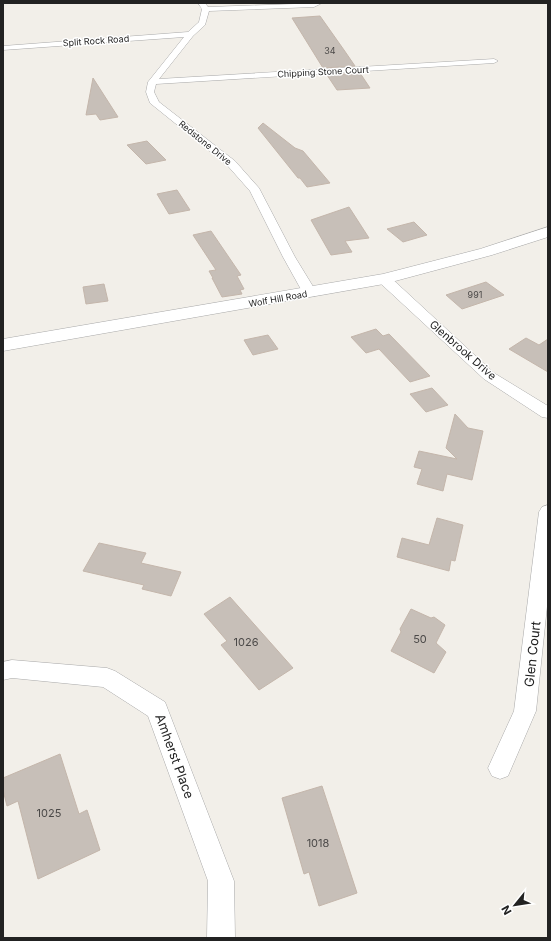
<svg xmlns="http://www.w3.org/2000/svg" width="551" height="941" font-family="Inter,sans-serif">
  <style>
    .building { fill: #c7bfb8; stroke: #c4b6ab }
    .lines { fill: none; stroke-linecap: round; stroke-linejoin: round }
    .minor-casing { stroke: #a9a9a9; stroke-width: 1 }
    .tertiary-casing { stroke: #a9a9a9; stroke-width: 1 }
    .minor { fill: #fff; fill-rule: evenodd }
    .tertiary { fill: #fff; fill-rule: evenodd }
    .labels { text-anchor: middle; stroke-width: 3; stroke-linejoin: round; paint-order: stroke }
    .far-street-label { font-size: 9px; fill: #222; stroke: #fff }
    .number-label { font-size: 9px; fill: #4b4948 }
    .street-label { font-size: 11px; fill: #222; stroke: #fff }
    .near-number-label { font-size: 11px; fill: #4b4948 }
    .near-street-label { font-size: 13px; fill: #222; stroke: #fff }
  </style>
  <rect width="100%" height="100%" fill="#f2efe9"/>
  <path class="building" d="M320,16L344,50L355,66L323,68L292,18Z
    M360,73L370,88L337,90L327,75Z
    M93,78L118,117L100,120L96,114L86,115Z
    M263,123L295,148L303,151L330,183L307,187L300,178H298L258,128Z
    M147,141L166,160L146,164L127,145Z
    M177,190L190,210L169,214L157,194Z
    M349,207L369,238L345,241L352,252L331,255L311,220Z
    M414,222L427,235L403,242L387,229Z
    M211,231L241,275L237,276L244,289L240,290L242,294L222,297L212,278H213L209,271L216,270L193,235Z
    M486,282L504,295L462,309L446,295Z
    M104,284L108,301L86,304L83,287Z
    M376,329L383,336L389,334L430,376L410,382L379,349L366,353L351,337Z
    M268,335L278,349L253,355L244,340Z
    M526,338L539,345L548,339V372L509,349Z
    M432,388L448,405L426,412L410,394Z
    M455,414L468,428L483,431L472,480L447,474L443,491L417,484L422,469L414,467L419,451L457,459L446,448Z
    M437,518L463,525L455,561L451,560L449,571L397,557L402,538L429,545Z
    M99,543L146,553L141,563L181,572L171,596L142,589L144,585L83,571Z
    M230,597L293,668L259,690L221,645L227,641L204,614Z
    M411,609L431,618L434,617L445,625L436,643L446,652L434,673L391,651L401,632L400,629Z
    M60,754L79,814L87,810L100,850L38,879L18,801L7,806L3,790V778Z
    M322,786L357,893L319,906L309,872L304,874L282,798Z"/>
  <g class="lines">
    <g class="minor-casing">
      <path id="minor" d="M198,3H205L208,7L322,3L314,7L209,11L205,25L193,36L159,79L494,59L498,61L494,63L156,84L154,92L159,102L235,161L259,188L295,257L317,293L315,296H305L303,293L283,257L250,191L227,165L150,103L146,92L148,82L184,37L3,50V46L188,32L199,22L202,9Z
        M384,275L389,276L494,373L548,406V418L542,417L484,379L379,282L378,279L379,276Z
        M548,505V597L536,711L508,776L500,779L492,776L488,768L514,711L539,512L542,507Z
        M12,660L107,668L115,671L165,702L234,881L235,938H207L208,881L148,716L103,687L12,678L3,680V662Z"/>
    </g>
    <g class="tertiary-casing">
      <path id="tertiary" d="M548,227V237L492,255L384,284L3,351V339L383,274L480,249Z"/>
    </g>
    <use href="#minor" class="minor"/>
    <use href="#tertiary" class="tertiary"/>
  </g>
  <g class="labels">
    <g class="far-street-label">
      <text transform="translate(96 41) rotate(-4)" y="3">Split Rock Road</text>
      <text transform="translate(323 72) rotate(-3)" y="3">Chipping Stone Court</text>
      <text transform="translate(205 143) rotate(39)" y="3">Redstone Drive</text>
      <text transform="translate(278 299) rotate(-10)" y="3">Wolf Hill Road</text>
    </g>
    <g class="number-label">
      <text x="330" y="54">34</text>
      <text x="475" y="298">991</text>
    </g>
    <g class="street-label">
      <text transform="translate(463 350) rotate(41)" y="4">Glenbrook Drive</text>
    </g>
    <g class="near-number-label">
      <text x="420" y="643">50</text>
      <text x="246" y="646">1026</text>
      <text x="49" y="817">1025</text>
      <text x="318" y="847">1018</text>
    </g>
    <g class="near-street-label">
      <text transform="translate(532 654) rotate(-84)" y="5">Glen Court</text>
      <text transform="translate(175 756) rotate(70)" y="5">Amherst Place</text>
    </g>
  </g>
  <rect width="551" height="941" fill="none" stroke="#222222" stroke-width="8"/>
  <g transform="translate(515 905) rotate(240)" stroke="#ffffff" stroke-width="3" paint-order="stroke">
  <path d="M0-3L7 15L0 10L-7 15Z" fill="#222222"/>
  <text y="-6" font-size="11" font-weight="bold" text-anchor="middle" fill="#222222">N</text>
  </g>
</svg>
